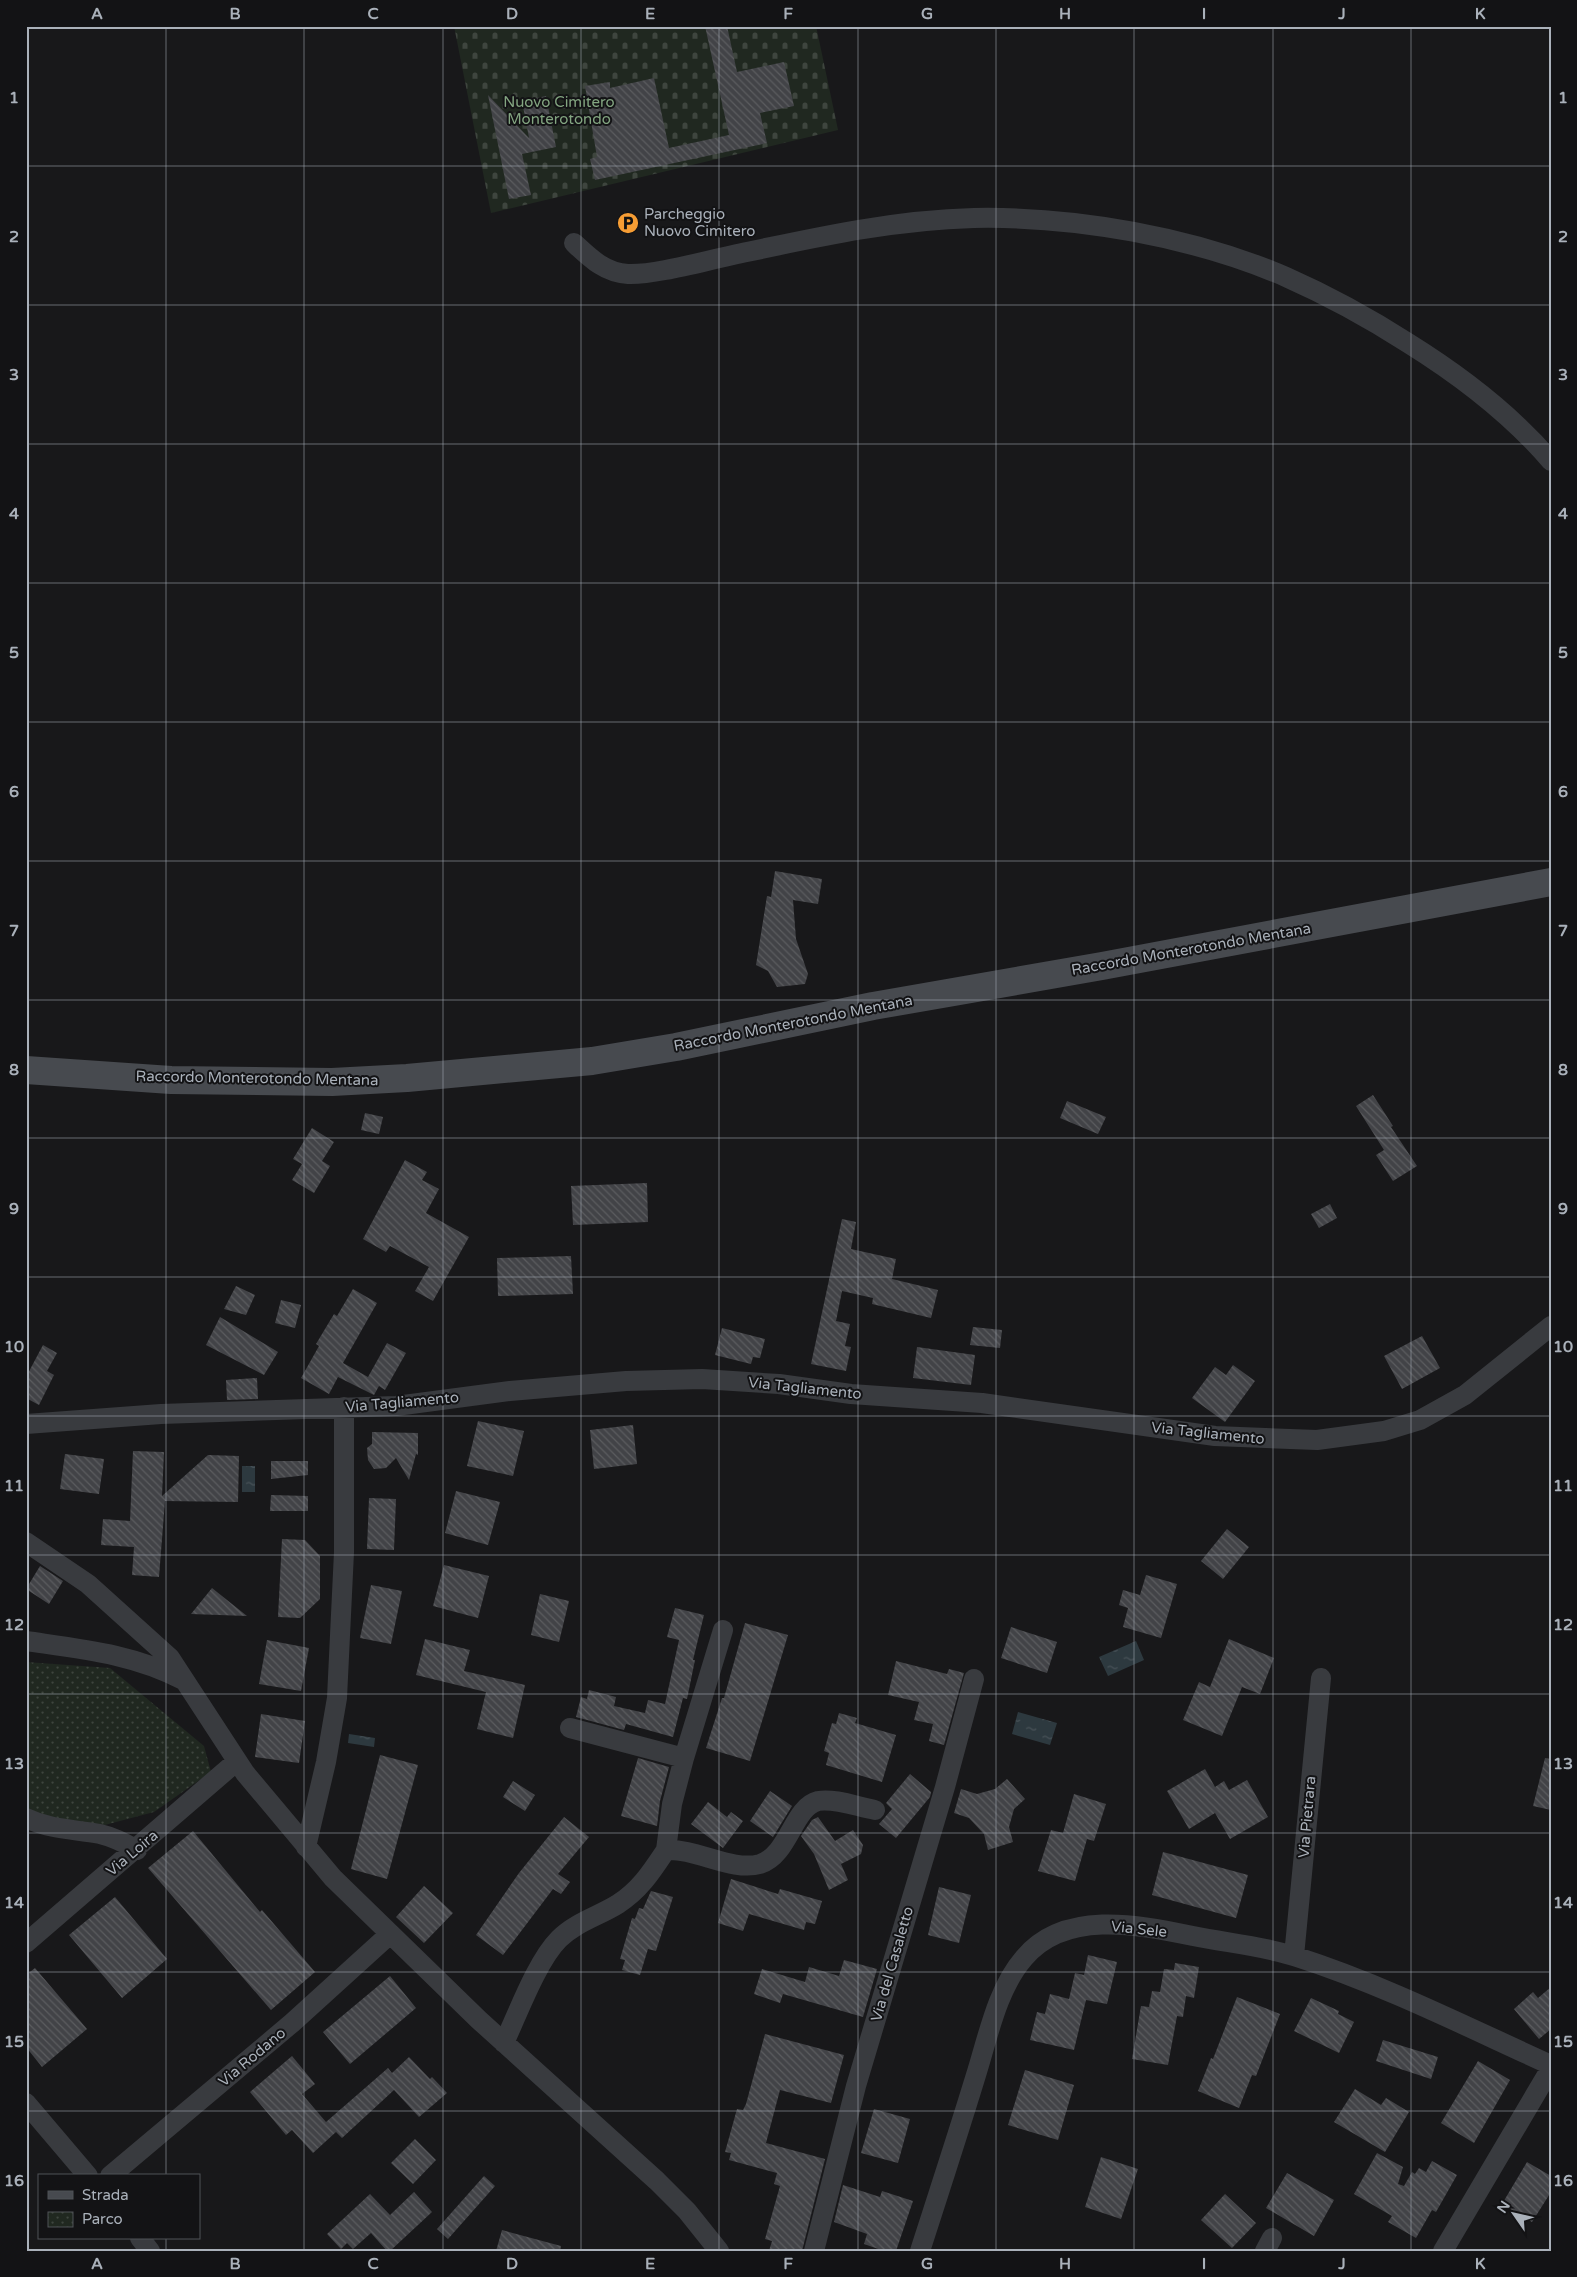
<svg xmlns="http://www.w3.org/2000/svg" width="1577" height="2277" font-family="'Varela Round',sans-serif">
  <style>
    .cemetery { fill: url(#cemetery-stones) }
    .park { fill: url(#park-dots) }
    .water { fill: url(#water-ripples) }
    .building { fill: url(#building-back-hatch) }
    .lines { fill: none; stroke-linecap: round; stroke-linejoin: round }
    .street { stroke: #393b3f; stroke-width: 20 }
    .secondary { stroke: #474a4f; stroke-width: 28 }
    .grid { fill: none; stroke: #aab1ba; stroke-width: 1; stroke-opacity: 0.55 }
    .labels { text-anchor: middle; stroke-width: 4; stroke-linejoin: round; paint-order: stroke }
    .park-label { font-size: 15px; fill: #83a581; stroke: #131315 }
    .poi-label { font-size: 15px; fill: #aab1ba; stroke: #131315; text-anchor: start }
    .street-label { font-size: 15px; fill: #aab1ba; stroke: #131315 }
    .neatline { fill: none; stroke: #aab1ba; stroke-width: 2 }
    .grid-label { font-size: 16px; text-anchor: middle; font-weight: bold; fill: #aab1ba }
  </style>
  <defs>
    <pattern id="cemetery-stones" width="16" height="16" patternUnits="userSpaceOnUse" patternTransform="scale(1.25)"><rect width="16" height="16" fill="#202820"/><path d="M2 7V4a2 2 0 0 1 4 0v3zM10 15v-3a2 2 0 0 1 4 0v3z" fill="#3e453e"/></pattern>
    <pattern id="park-dots" width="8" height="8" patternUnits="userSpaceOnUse" patternTransform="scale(1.25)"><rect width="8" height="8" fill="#202820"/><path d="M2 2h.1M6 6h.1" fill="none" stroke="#3e453e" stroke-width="1.8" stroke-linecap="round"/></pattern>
    <pattern id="water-ripples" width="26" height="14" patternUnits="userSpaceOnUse" patternTransform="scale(1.25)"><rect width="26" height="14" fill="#2d393f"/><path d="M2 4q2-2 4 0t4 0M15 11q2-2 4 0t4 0" fill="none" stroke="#495359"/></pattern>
    <pattern id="building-back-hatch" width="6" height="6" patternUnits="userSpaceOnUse" patternTransform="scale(1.25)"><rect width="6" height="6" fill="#424347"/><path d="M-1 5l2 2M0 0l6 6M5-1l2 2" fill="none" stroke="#5b5c5f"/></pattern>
  </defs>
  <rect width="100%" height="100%" fill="#18181a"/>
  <path class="cemetery" d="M454,26H816L838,130L491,213Z"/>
  <path class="park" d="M26,1662L110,1668L204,1746L211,1772L154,1812L101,1826L30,1813L26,1811Z"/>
  <path class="water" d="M242,1466H255V1492H242Z
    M1136,1641L1144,1660L1108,1676L1099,1657Z
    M1018,1712L1057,1723L1050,1745L1012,1734Z
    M349,1734L375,1738L374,1747L348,1743Z"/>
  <path class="building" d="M705,26H727L737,72L784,62L794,106L760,113L767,143L595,180L590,159L597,157L585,86L610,82V88L654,78L669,148L729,135Z
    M488,95L529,138L522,101L546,96L556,147L522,154L531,195L509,199Z
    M775,871L822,879L818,904L793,900L796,939L808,974L805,984L777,987L768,971L756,965L767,896L771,897Z
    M1373,1095L1393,1126L1391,1127L1417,1166L1393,1181L1376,1155L1384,1150L1356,1106Z
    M1067,1101L1106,1117L1098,1134L1060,1118Z
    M365,1113L383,1117L379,1134L361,1130Z
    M312,1128L334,1142L322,1161L330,1166L314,1193L292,1180L302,1164L293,1159Z
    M405,1160L427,1172L422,1180L439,1189L426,1213L469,1237L433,1301L415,1291L429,1267L390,1246L386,1252L363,1239Z
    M647,1183L648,1222L573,1225L571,1186Z
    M1330,1204L1337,1218L1319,1228L1311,1214Z
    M842,1219L856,1222L851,1249L896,1259L892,1279L938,1290L931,1318L872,1304L873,1298L842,1291L836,1321L850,1324L845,1346L851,1347L846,1371L811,1364Z
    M571,1256L573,1294L498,1296L497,1258Z
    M236,1286L255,1295L246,1315L224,1309Z
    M353,1289L377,1303L343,1363L368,1377L387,1343L406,1353L385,1390L379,1386L374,1395L338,1377L329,1394L301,1378L319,1346L316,1344L334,1314L337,1316Z
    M281,1300L301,1305L295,1328L275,1323Z
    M220,1317L278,1352L264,1375L206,1345Z
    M973,1327L1002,1330L1000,1348L970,1345Z
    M722,1328L765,1339L760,1358L753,1357L751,1364L715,1355Z
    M1422,1336L1440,1368L1402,1389L1384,1356Z
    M43,1345L57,1353L47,1371L54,1375L39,1405L26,1398V1377Z
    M917,1347L975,1355L971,1385L913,1378Z
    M1233,1365L1255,1381L1225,1422L1192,1398L1215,1367L1226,1375Z
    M257,1378L258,1399L227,1400L226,1380Z
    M478,1421L524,1431L513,1476L467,1466Z
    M633,1425L637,1464L594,1469L590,1430Z
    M372,1432L418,1433V1455L416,1454L409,1480L396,1458L386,1468L374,1469L368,1460L367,1448L372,1444Z
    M133,1451L164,1452L162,1496L208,1455L239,1456L238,1502L165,1501L159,1577L132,1575L134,1547L101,1545L103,1519L130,1521Z
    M65,1454L104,1459L99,1494L60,1489Z
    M271,1461H308V1475L271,1479Z
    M456,1491L500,1502L488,1545L445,1533Z
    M271,1495L308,1496V1511H270Z
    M369,1498L396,1499L394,1550L367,1549Z
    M1227,1529L1249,1547L1223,1579L1201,1561Z
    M282,1539L305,1540L320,1556V1599L300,1618L278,1617Z
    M444,1565L489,1576L478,1618L433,1606Z
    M40,1566L63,1581L49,1604L26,1589Z
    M1146,1575L1177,1584L1161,1638L1123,1627L1128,1608L1119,1605L1123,1590L1140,1595Z
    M371,1585L402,1591L391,1644L360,1638Z
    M212,1588L247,1616L191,1614Z
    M540,1594L569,1601L559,1642L531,1635Z
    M675,1608L704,1615L693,1660H695L687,1699L683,1698L673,1737L626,1724L624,1730L576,1717L581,1697L587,1699L589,1690L616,1697L614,1706L645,1713L648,1700L665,1704L679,1640L667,1637Z
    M745,1623L788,1635L750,1761L706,1748L722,1698H724Z
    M1011,1627L1057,1642L1047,1673L1001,1658Z
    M425,1639L470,1650L464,1671L525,1685L513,1738L477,1729L486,1692L416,1675Z
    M1229,1639L1274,1658L1260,1694L1242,1687L1222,1736L1183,1720L1199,1682L1210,1687Z
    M267,1640L309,1648L301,1691L259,1684Z
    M896,1661L947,1674L949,1669L964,1673L944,1745L929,1741L933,1724L914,1720L919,1702L888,1695Z
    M839,1713L857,1718L855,1723L896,1735L882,1782L826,1765L829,1753L824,1751L832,1723L836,1724Z
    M261,1714L305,1721L299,1763L255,1757Z
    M380,1755L418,1765L387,1879L351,1869Z
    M638,1758L669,1767L660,1801L657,1826L621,1816Z
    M1545,1758L1551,1759V1810L1533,1806Z
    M1205,1769L1215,1787L1224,1781L1229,1790L1247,1780L1268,1817L1230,1839L1215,1813L1189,1829L1167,1791Z
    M910,1774L931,1792L930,1797L896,1838L879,1824L892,1809L886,1803Z
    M1007,1779L1025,1799L1014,1809L1009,1827L1013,1842L988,1850L984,1834L969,1818L954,1813L961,1789L977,1794L995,1789Z
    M513,1781L535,1795L525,1811L503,1797Z
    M770,1791L792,1806L773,1837L750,1821Z
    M1074,1794L1106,1804L1094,1841L1087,1839L1075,1881L1038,1871L1051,1830L1063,1833Z
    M708,1802L727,1817L731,1812L743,1821L723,1848L691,1824Z
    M564,1817L589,1837L558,1874L570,1882L561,1894L553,1889L503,1955L476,1935L519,1873Z
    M818,1817L835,1841L853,1830L863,1845L861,1854L841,1864L848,1880L829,1890L814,1854L801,1836L812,1820Z
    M193,1831L260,1912L262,1910L315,1972L271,2010L148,1868Z
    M1163,1852L1248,1875L1236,1918L1152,1895Z
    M731,1879L778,1894L780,1889L822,1901L815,1924L806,1922L804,1930L749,1914L743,1931L718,1923Z
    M424,1886L453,1913L424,1943L396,1917Z
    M939,1887L971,1895L959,1943L928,1935Z
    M651,1891L673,1897L656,1951L648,1949L640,1975L622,1970L625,1960L620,1959L632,1918L635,1919L639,1908L643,1909Z
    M115,1897L167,1959L122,1998L69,1935Z
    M1088,1955L1117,1962L1107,2004L1086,2000L1074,2050L1030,2040L1037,2012L1045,2014L1050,1994L1069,1999L1075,1973L1084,1975Z
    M844,1960L877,1969L863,2017L783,1994L780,2003L754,1994L762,1969L805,1982L809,1967L839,1976Z
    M1175,1963L1199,1967L1194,1998L1186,1996L1183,2017L1177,2016L1168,2065L1132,2059L1141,2006L1149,2007L1152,1991L1160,1992L1164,1969L1174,1970Z
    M35,1968L87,2029L42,2067L26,2047V1975Z
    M390,1976L416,2008L350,2064L323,2032Z
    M1551,1987V2029L1539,2039L1514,2009L1533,1992L1538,1998Z
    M1237,1997L1280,2014L1256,2076L1252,2075L1239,2108L1198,2091L1211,2058L1213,2059Z
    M1311,1998L1339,2011L1338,2014L1354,2022L1339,2053L1294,2031Z
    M765,2034L844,2055L831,2103L780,2090L766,2143L825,2159L802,2251H769L772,2241L765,2239L780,2186L774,2184L777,2173L729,2160L731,2153L725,2152L737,2109L743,2110L746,2104Z
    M1383,2040L1438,2057L1431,2079L1376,2061Z
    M292,2056L315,2084L302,2094L326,2122L388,2068L392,2073L409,2057L430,2079L432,2077L447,2093L419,2117L394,2090L342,2138L336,2132L313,2153L292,2130L286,2135L250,2092Z
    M1478,2061L1510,2080L1474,2143L1441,2123Z
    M1025,2070L1074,2085L1058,2140L1008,2125Z
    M1355,2089L1381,2105L1386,2098L1409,2112L1385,2152L1334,2122Z
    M874,2109L910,2119L898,2163L861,2153Z
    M415,2139L436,2160L413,2184L391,2163Z
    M1377,2153L1403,2167L1398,2184L1404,2186L1412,2172L1415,2174L1419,2168L1426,2172L1432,2161L1457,2175L1436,2212L1432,2210L1416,2238L1388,2222L1392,2216L1354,2194Z
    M1101,2157L1138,2169L1121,2219L1085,2207Z
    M1527,2162L1551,2176V2192L1532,2222L1502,2204Z
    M1287,2173L1334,2200L1314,2236L1266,2208Z
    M484,2176L495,2186L448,2239L437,2229Z
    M843,2185L880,2197L882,2191L913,2201L896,2251H884L864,2244L867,2234L834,2222Z
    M414,2192L432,2212L390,2251H387L371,2233L353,2249L347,2243L341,2249L327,2234L370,2194L390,2215Z
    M1225,2194L1256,2223L1232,2248L1201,2220Z
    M502,2230L561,2246L560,2251H496Z"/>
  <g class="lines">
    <path class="street" d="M574,243C590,258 605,273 628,274C655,275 704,261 733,255C813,238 892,220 974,218C1075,216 1194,237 1286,277C1329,296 1369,318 1408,343C1461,376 1510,413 1551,461
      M26,1424L161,1414L396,1406L510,1391L626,1381L702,1379L779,1384L851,1394L982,1403L1215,1436L1317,1440L1384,1431L1420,1420L1465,1395L1551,1326
      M26,1542L88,1584L170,1658L245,1773L333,1878L479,2020L657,2181L687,2211L719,2251
      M26,1641C81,1649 134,1654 183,1680
      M570,1728L684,1758L672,1804L666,1850
      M684,1758L723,1630
      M26,1818C51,1830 74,1829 100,1834C113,1837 125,1843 137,1850
      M306,1847L326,1762L337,1698L344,1552V1407
      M26,1943L237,1761
      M1294,1956L1321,1678
      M504,2043C518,2013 537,1961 559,1939C576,1922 599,1916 618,1904C640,1890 652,1871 666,1850C696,1848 732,1872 760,1864C789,1855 793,1807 818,1801C835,1798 858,1807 875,1810
      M26,2103L88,2176
      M110,2176L292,2023L390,1934
      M140,2238L150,2251
      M814,2251L856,2086L945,1787L974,1679
      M920,2251C939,2192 958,2134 976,2075C988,2037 997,1989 1024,1958C1065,1909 1139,1925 1193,1936C1227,1943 1264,1946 1297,1957C1384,1985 1467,2027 1551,2065
      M1265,2251L1272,2238
      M1443,2251L1551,2068"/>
    <path class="secondary" d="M26,1070L171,1080L332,1082L407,1078L592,1061L676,1047L873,1006L1102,966L1551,882"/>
  </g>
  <path class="grid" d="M166,26V2176M304,26V2251M443,26V2251M581,26V2251M719,26V2251M858,26V2251M996,26V2251M1134,26V2251M1273,26V2251M1411,26V2251M26,166H1551M26,305H1551M26,444H1551M26,583H1551M26,722H1551M26,861H1551M26,1000H1551M26,1138H1551M26,1277H1551M26,1416H1551M26,1555H1551M26,1694H1551M26,1833H1551M26,1972H1551M26,2111H1551M166,2238V2251"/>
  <defs>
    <g id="parking-disc" transform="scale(1.125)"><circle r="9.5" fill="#f69d34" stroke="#131315"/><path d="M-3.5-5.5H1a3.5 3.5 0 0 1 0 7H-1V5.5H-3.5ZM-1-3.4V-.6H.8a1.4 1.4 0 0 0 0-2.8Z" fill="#111"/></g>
  </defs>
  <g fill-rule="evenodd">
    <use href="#parking-disc" x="628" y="223"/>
  </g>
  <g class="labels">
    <g class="park-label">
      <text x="559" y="107">Nuovo Cimitero<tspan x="559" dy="17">Monterotondo</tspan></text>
    </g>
    <g class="poi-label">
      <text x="644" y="219">Parcheggio<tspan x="644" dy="17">Nuovo Cimitero</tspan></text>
    </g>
    <g class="street-label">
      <text transform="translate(1191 949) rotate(-10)" y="5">Raccordo Monterotondo Mentana</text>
      <text transform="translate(793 1023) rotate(-11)" y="5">Raccordo Monterotondo Mentana</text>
      <text transform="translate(257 1078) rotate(1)" y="5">Raccordo Monterotondo Mentana</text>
      <text transform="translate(805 1388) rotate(6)" y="5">Via Tagliamento</text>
      <text transform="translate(402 1402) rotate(-5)" y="5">Via Tagliamento</text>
      <text transform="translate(1208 1433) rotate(6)" y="5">Via Tagliamento</text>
      <text transform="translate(1307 1817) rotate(-85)" y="5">Via Pietrara</text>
      <text transform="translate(132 1853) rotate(-40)" y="5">Via Loira</text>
      <text transform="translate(1139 1929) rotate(6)" y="5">Via Sele</text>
      <text transform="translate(892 1964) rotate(-74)" y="5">Via del Casaletto</text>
      <text transform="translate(252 2057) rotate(-40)" y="5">Via Rodano</text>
    </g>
  </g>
  <rect width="1577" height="2277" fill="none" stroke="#131315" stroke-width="55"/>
  <rect x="38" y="2174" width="162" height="65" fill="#131315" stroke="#4f5257"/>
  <rect x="48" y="2191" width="25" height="8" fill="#474a4f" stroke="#4f5257"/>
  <text x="82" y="2200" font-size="15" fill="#aab1ba">Strada</text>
  <rect x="48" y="2212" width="25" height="15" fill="url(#park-dots)" stroke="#4f5257"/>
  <text x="82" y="2224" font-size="15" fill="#aab1ba">Parco</text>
  <g transform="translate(1514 2214) rotate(304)" stroke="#131315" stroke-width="4" paint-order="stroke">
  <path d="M0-4L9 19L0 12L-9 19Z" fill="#aab1ba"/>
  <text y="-8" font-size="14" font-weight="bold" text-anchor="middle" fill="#aab1ba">N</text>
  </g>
  <rect x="28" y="28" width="1522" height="2222" class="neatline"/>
  <g class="grid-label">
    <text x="97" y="19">A</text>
    <text x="235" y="19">B</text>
    <text x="373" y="19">C</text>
    <text x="512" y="19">D</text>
    <text x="650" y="19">E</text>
    <text x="788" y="19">F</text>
    <text x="927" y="19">G</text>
    <text x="1065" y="19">H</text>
    <text x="1204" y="19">I</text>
    <text x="1342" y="19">J</text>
    <text x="1480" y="19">K</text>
    <text x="14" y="103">1</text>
    <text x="1563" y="103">1</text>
    <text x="14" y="242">2</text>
    <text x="1563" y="242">2</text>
    <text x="14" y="380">3</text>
    <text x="1563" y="380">3</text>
    <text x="14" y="519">4</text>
    <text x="1563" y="519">4</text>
    <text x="14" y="658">5</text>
    <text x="1563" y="658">5</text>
    <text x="14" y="797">6</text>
    <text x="1563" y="797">6</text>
    <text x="14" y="936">7</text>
    <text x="1563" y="936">7</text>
    <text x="14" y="1075">8</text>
    <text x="1563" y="1075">8</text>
    <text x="14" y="1214">9</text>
    <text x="1563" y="1214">9</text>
    <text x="14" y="1352">10</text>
    <text x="1563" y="1352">10</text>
    <text x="14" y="1491">11</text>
    <text x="1563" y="1491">11</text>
    <text x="14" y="1630">12</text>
    <text x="1563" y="1630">12</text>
    <text x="14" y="1769">13</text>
    <text x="1563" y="1769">13</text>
    <text x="14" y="1908">14</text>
    <text x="1563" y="1908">14</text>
    <text x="14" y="2047">15</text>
    <text x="1563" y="2047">15</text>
    <text x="14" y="2186">16</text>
    <text x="1563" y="2186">16</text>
    <text x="97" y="2269">A</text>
    <text x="235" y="2269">B</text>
    <text x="373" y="2269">C</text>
    <text x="512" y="2269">D</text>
    <text x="650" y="2269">E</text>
    <text x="788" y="2269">F</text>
    <text x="927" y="2269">G</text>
    <text x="1065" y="2269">H</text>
    <text x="1204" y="2269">I</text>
    <text x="1342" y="2269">J</text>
    <text x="1480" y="2269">K</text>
  </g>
</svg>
